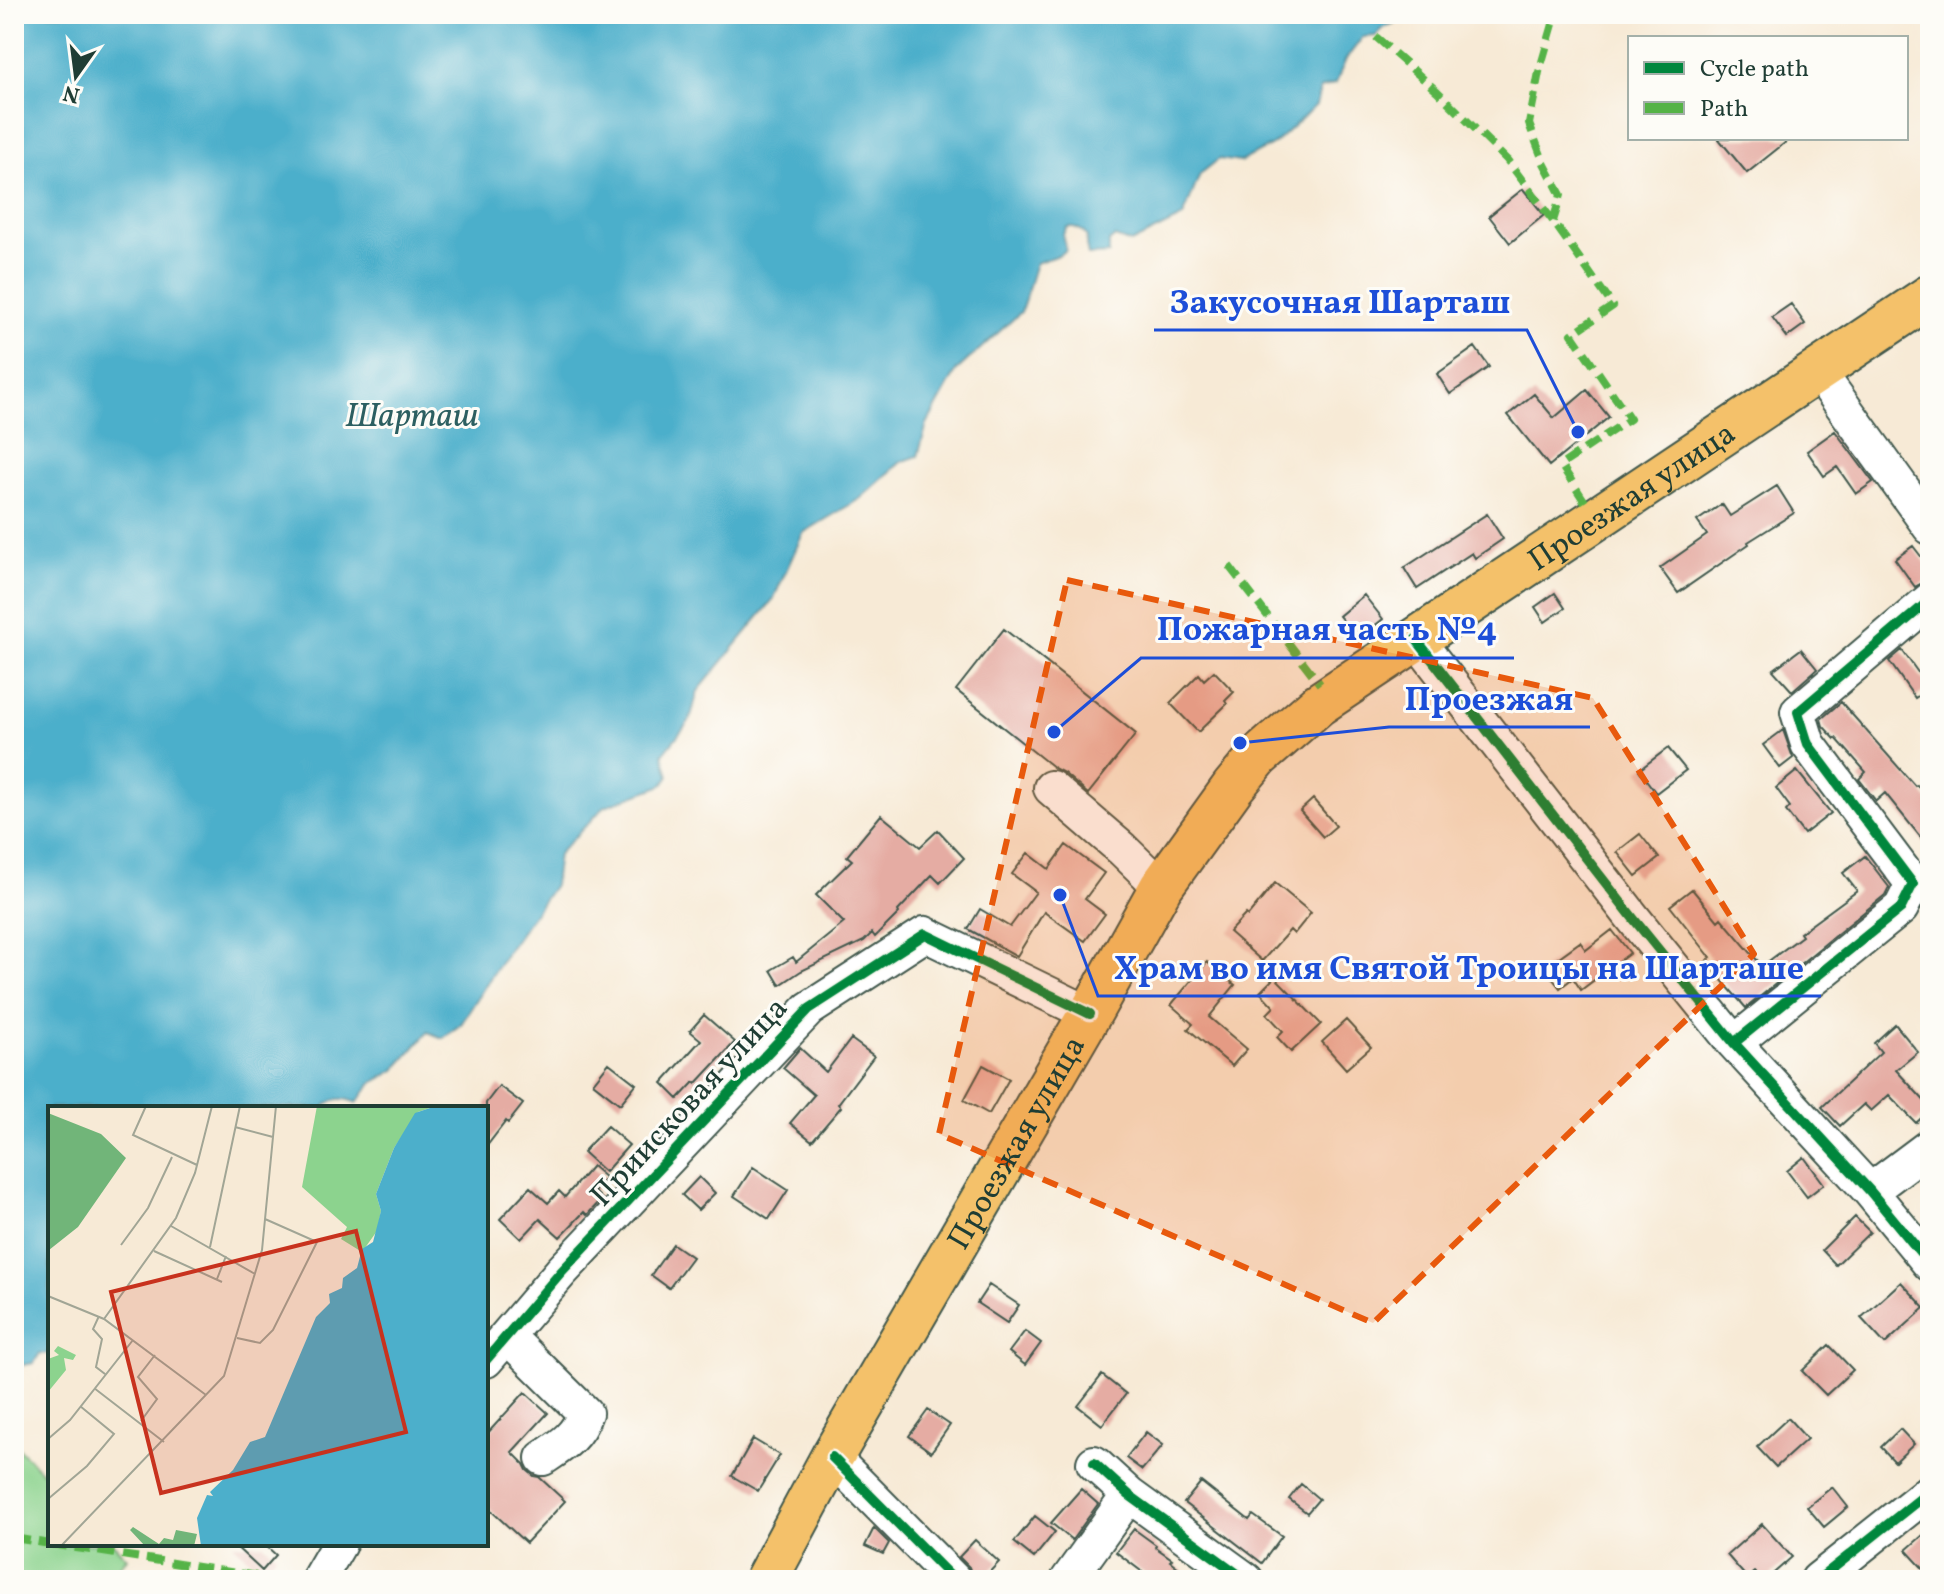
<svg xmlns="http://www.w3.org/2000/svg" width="1944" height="1594" font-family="Vollkorn,serif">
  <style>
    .green { fill: #8cd38e; stroke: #568861; stroke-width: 2 }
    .water { fill: #4cafcb; stroke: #367680; stroke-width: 2 }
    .building { fill: #e5aca3 }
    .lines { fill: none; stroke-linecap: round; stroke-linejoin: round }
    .minor-casing { stroke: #3f574c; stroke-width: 38 }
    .major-casing { stroke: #3f574c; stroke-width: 46 }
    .minor { stroke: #fff; stroke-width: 34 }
    .major { stroke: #f4c16a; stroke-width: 42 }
    .quiet { stroke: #55b346; stroke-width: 8; stroke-dasharray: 16 8; stroke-linecap: butt }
    .cycleway-casing { stroke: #fdfcf7; stroke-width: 15 }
    .cycleway { stroke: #00873e; stroke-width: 10 }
    .marked { fill: #e8590c; fill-opacity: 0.2; stroke: #e8590c; stroke-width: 6; stroke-dasharray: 16 10; stroke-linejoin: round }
    .labels { text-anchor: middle; stroke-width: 6; stroke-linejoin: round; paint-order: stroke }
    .street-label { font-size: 32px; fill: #1f3d34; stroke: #fdfcf7 }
    .water-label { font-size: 34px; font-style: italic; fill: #2c5f61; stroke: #fdfcf7 }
    .inset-road { fill: none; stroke: #a1a595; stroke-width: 2 }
    .view { fill: #c8321e; fill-opacity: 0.15; stroke: #c8321e; stroke-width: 4 }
    .inset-edge { fill: none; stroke: #1f3d34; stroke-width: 4 }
    .leader { fill: none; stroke: #1d4ed8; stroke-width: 3 }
    .callout-dot { fill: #1d4ed8; stroke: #fdfcf7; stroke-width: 3 }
    .callout-label { font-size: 34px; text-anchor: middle; font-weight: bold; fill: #1d4ed8; stroke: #fdfcf7; stroke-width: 6; stroke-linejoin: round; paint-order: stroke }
  </style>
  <rect width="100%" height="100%" fill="#fdfcf7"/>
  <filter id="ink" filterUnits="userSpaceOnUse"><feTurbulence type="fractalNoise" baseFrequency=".0125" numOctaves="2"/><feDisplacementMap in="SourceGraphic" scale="16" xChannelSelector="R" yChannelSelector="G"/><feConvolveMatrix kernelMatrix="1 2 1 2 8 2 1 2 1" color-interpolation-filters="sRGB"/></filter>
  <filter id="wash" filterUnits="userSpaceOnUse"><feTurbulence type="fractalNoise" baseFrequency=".006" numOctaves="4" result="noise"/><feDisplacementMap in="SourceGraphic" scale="32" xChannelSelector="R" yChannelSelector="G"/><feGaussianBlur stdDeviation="1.8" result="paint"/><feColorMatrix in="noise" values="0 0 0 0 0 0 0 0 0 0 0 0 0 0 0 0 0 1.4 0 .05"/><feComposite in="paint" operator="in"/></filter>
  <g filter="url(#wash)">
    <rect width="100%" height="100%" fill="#f7ead6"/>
    <path class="green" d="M14,1444L50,1480V1544H114L127,1558L108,1580H14Z"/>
    <path class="water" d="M14,14H1415L1383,28L1376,36L1363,37L1346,59L1336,83L1320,89L1316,105L1274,144L1240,162L1219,159L1200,174L1183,217L1131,243L1115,237L1109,242V254L1088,255L1086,245L1087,237C1082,229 1076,226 1067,227C1059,238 1065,239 1066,250L1058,255L1036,263L1021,312L957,370L927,424L918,456L901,462L861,498L803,533L773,600L698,691L690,720L663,754L669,776L663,785L605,806L558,854L554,885L506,953L461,1024L443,1038L428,1032L395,1070L371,1084L357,1103C343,1097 334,1097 323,1108H50V1348L47,1354L40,1353L34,1363L17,1366L14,1369Z"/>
    <g id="blocks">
      <path class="building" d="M1718,138H1791L1747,173Z
        M1523,189L1544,215L1510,243L1489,216Z
        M1791,304L1805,324L1787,337L1772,317Z
        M1475,347L1489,367L1450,394L1437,374Z
        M1587,390L1609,417L1549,466L1508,415L1534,394L1554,418Z
        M1835,431L1873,482L1856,494L1837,467L1824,476L1807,451Z
        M1777,486L1794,513L1748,542L1749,544L1678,593L1660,568L1707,535L1697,521L1722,504L1730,516Z
        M1487,514L1503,539L1475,558L1472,553L1417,589L1404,568Z
        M1913,546L1930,568V581H1926L1915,587L1895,559Z
        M1555,593L1565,608L1545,622L1535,607Z
        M1364,595L1383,619L1358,639L1339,616Z
        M1004,629L1136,734L1088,794L1064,773L1054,768L956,690Z
        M1801,649L1817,669L1792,691L1773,670Z
        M1902,650L1929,688L1915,698L1889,661Z
        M1214,671L1234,692L1225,701L1227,704L1198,732L1170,703L1199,674L1204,680Z
        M1841,702L1915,786L1917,785L1930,802V849L1885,793L1876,801L1859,779L1866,772L1836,738L1835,739L1823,726L1821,719Z
        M1783,730L1793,758L1780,768L1763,745Z
        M1668,748L1686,770L1656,793L1639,770Z
        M1797,771L1831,813L1804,834L1786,811L1790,807L1776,788Z
        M1313,799L1336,826L1323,837L1300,811Z
        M881,815L920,847L938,830L964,858L940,883L932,875L898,911L899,913L875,937L872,933L864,941L801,971L780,985L771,970L793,957L796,962L844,923L816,895L852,860L847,856Z
        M1640,834L1659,858L1636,876L1617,852Z
        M1066,845L1104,873L1085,899L1105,914L1085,941L1044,912L1017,956L968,929L980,909L1010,927L1036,892L1012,874L1028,853L1049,869Z
        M1865,856L1889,887L1885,895L1746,1008L1706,962L1711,958L1670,906L1692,889L1718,921L1721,918L1762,966L1802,936L1800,933L1857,891L1843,873Z
        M1275,883L1311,913L1294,934L1290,930L1262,961L1229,932L1246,914L1248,916Z
        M1612,930L1630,953L1581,990L1573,978L1560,988L1544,968L1580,942L1586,950Z
        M1207,962L1235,985L1209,1017L1247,1049L1232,1066L1188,1029L1193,1024L1171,1005Z
        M1275,977L1321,1024L1291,1052L1277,1037L1283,1031L1267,1014L1274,1007L1260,992Z
        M704,1015L735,1042L696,1084L694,1082L678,1099L662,1083L701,1040L690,1031Z
        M1346,1020L1371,1047L1346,1069L1322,1042Z
        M1895,1024L1918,1052L1896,1070L1930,1107V1110L1916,1123L1889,1095L1871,1111L1864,1104L1840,1126L1822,1107L1881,1052L1874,1043Z
        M851,1039L874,1056L838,1104L841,1107L812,1141L790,1123L814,1095L783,1068L800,1048L826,1072Z
        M609,1063L636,1084L620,1104L593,1083Z
        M983,1065L1009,1079L989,1114L964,1100Z
        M499,1086L523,1104L508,1123L506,1121L486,1147V1103Z
        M607,1126L629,1145L605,1172L583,1152Z
        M1804,1157L1824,1184L1807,1197L1787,1171Z
        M592,1166L606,1178L594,1191L602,1199L587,1215L584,1212L560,1237L540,1219L521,1239L500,1219L530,1187L548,1203L559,1191L565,1197Z
        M753,1167L788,1190L769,1219L734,1196Z
        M699,1177L715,1193L698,1210L682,1195Z
        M1855,1217L1870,1232L1836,1265L1822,1250Z
        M673,1244L692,1257L669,1288L651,1275Z
        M1901,1282L1925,1308L1885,1344L1861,1318Z
        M989,1285L1019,1305L1007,1323L977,1303Z
        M1025,1331L1041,1343L1025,1365L1009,1352Z
        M1829,1345L1853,1370L1826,1395L1802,1371Z
        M1102,1375L1126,1394L1102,1425L1078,1406Z
        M525,1392L548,1413L512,1452L524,1464L527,1470L534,1476L539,1477L565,1501L526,1543L486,1506V1435Z
        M928,1410L950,1425L931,1452L909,1436Z
        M1788,1418L1807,1439L1776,1467L1757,1447Z
        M1900,1429L1914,1444L1895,1462L1881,1447Z
        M1146,1432L1163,1445L1142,1470L1126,1458Z
        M753,1439L780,1455L758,1491L732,1476Z
        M1201,1482L1249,1520L1253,1515L1282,1536L1262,1563L1184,1503Z
        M1301,1484L1319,1499L1307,1513L1289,1499Z
        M1832,1487L1848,1507L1824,1527L1807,1507Z
        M1081,1489L1098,1504L1072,1540L1051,1523Z
        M1035,1516L1055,1532L1034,1558L1014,1542Z
        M1762,1524L1792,1557L1766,1580H1762L1754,1572L1747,1578L1727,1555Z
        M874,1528L889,1543L883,1554L865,1546Z
        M1134,1529L1156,1545L1155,1547L1172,1559L1170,1561L1194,1580H1153L1116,1552Z
        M1930,1529V1576L1906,1550Z
        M975,1540L999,1562L982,1580L973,1579L969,1567L959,1557Z
        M233,1544H264L276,1555L262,1571Z"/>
    </g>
  </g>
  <g filter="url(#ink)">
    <use href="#blocks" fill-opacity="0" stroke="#3f574c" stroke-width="2"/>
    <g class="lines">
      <g class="minor-casing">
        <path id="minor" d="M1817,370L1930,527
          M1416,639L1633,918L1734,1043L1870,1191L1930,1264
          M1051,788L1122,849L1161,887
          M1734,1043L1901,908L1913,884L1808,744L1798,712L1930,600
          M1870,1191L1930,1146
          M507,1336L585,1413C577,1436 564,1444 543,1458
          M486,1360L561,1272L809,1009L925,934L1090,1014
          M832,1457L954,1580
          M1094,1463L1129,1495L1246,1580
          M318,1580L339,1544
          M1068,1580L1129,1495
          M1818,1580L1930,1491"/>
      </g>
      <g class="major-casing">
        <g id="major">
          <path id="s1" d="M766,1580L832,1457L1090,1014L1161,887L1233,787L1258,757L1319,704L1930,296"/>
        </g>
      </g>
      <use href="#minor" class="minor"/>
      <use href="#major" class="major"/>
      <path class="quiet" d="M1376,37L1437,91L1507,160L1553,221L1613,306L1572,334L1630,419L1561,465L1585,502
        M1553,221L1561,195L1544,163L1529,124L1539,72L1556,14
        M1229,566L1320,684
        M14,1538L50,1544
        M51,1544L282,1580"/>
      <g class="cycleway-casing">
        <path id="cycleway" d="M1416,639L1633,918L1734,1043L1870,1191L1930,1264
          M1734,1043L1901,908L1913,884L1808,744L1798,712L1930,600
          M486,1360L561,1272L809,1009L925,934L1090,1014
          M832,1457L954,1580
          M1094,1463L1129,1495L1246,1580
          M1818,1580L1930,1491"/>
      </g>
      <use href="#cycleway" class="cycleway"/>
    </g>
  </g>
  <path class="marked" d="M1067,580L1593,698L1754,954L1373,1323L939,1134Z"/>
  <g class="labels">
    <g class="street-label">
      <text dy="11" stroke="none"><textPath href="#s1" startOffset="1416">Проезжая улица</textPath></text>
      <text transform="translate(688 1101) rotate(-47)" y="11">Приисковая улица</text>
      <text dy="11" stroke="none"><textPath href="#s1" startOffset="504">Проезжая улица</textPath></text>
    </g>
    <g class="water-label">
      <text x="412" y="426">Шарташ</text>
    </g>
  </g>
  <g transform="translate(48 1106)">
    <rect width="440" height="440" fill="#f7ead6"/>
    <path d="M269,0H388L370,6L346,42L328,88L333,105L329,125L314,146L293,133L299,121L254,81ZM10,240L28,249L25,254L16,252L18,264L0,286V253L11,249L6,245Z" fill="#8cd38e"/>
    <path d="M0,7L53,28L78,52L30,121L1,144ZM85,421L111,438L116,432L125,434L128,424L149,428L146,440H97L82,424Z" fill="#71b579"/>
    <path d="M388,0H440V440H153L149,412L159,389L165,390L162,386L185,364L202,336L217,331L268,211L282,197L281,188L294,182L295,172L309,162L314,143L325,136L333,105L328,88L346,42L367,7Z" fill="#4cafcb"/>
    <path class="inset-road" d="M98,0L85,29L149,59M187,21L225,31M123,120L207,168M73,139L100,102L124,51M162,141L192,0M106,145L174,176M169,173L178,150M0,190L56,213L158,289M51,210L45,223L54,233L48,261L57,268M56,213L128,112L147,67L164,0M189,232L212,237L225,224L269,136L217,113M46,282L116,336M93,315L109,293L90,271L107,249M0,333L22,314L85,234M0,393L39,360L66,328L32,300M13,440L176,270L214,144L228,0"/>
    <path class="view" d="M308,125L358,326L113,387L63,186Z"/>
    <rect width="440" height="440" class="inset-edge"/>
  </g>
  <path class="leader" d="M1578 432L1527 330H1154M1054 732L1141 658H1514M1240 743L1389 727H1590M1060 895L1098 996H1821"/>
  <g class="callout-dot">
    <circle cx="1578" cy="432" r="8"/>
    <circle cx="1054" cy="732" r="8"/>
    <circle cx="1240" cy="743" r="8"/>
    <circle cx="1060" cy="895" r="8"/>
  </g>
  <g class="callout-label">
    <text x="1340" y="313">Закусочная Шарташ</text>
    <text x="1327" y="640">Пожарная часть №4</text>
    <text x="1489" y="710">Проезжая</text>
    <text x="1459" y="979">Храм во имя Святой Троицы на Шарташе</text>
  </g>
  <rect width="1944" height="1594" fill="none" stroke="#fdfcf7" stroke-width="48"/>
  <rect x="1628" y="36" width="280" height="104" fill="#fdfcf7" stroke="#a4b0a9" stroke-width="2"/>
  <rect x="1644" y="62" width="40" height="12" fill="#00873e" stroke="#a4b0a9" stroke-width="2"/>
  <text x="1700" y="76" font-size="24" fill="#1f3d34">Cycle path</text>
  <rect x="1644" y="102" width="40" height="12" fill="#55b346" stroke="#a4b0a9" stroke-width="2"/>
  <text x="1700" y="116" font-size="24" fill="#1f3d34">Path</text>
  <g transform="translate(76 76) rotate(194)" stroke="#fdfcf7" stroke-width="6" paint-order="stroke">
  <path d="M0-6L14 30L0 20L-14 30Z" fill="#1f3d34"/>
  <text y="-12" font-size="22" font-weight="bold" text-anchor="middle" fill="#1f3d34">N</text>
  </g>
</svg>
